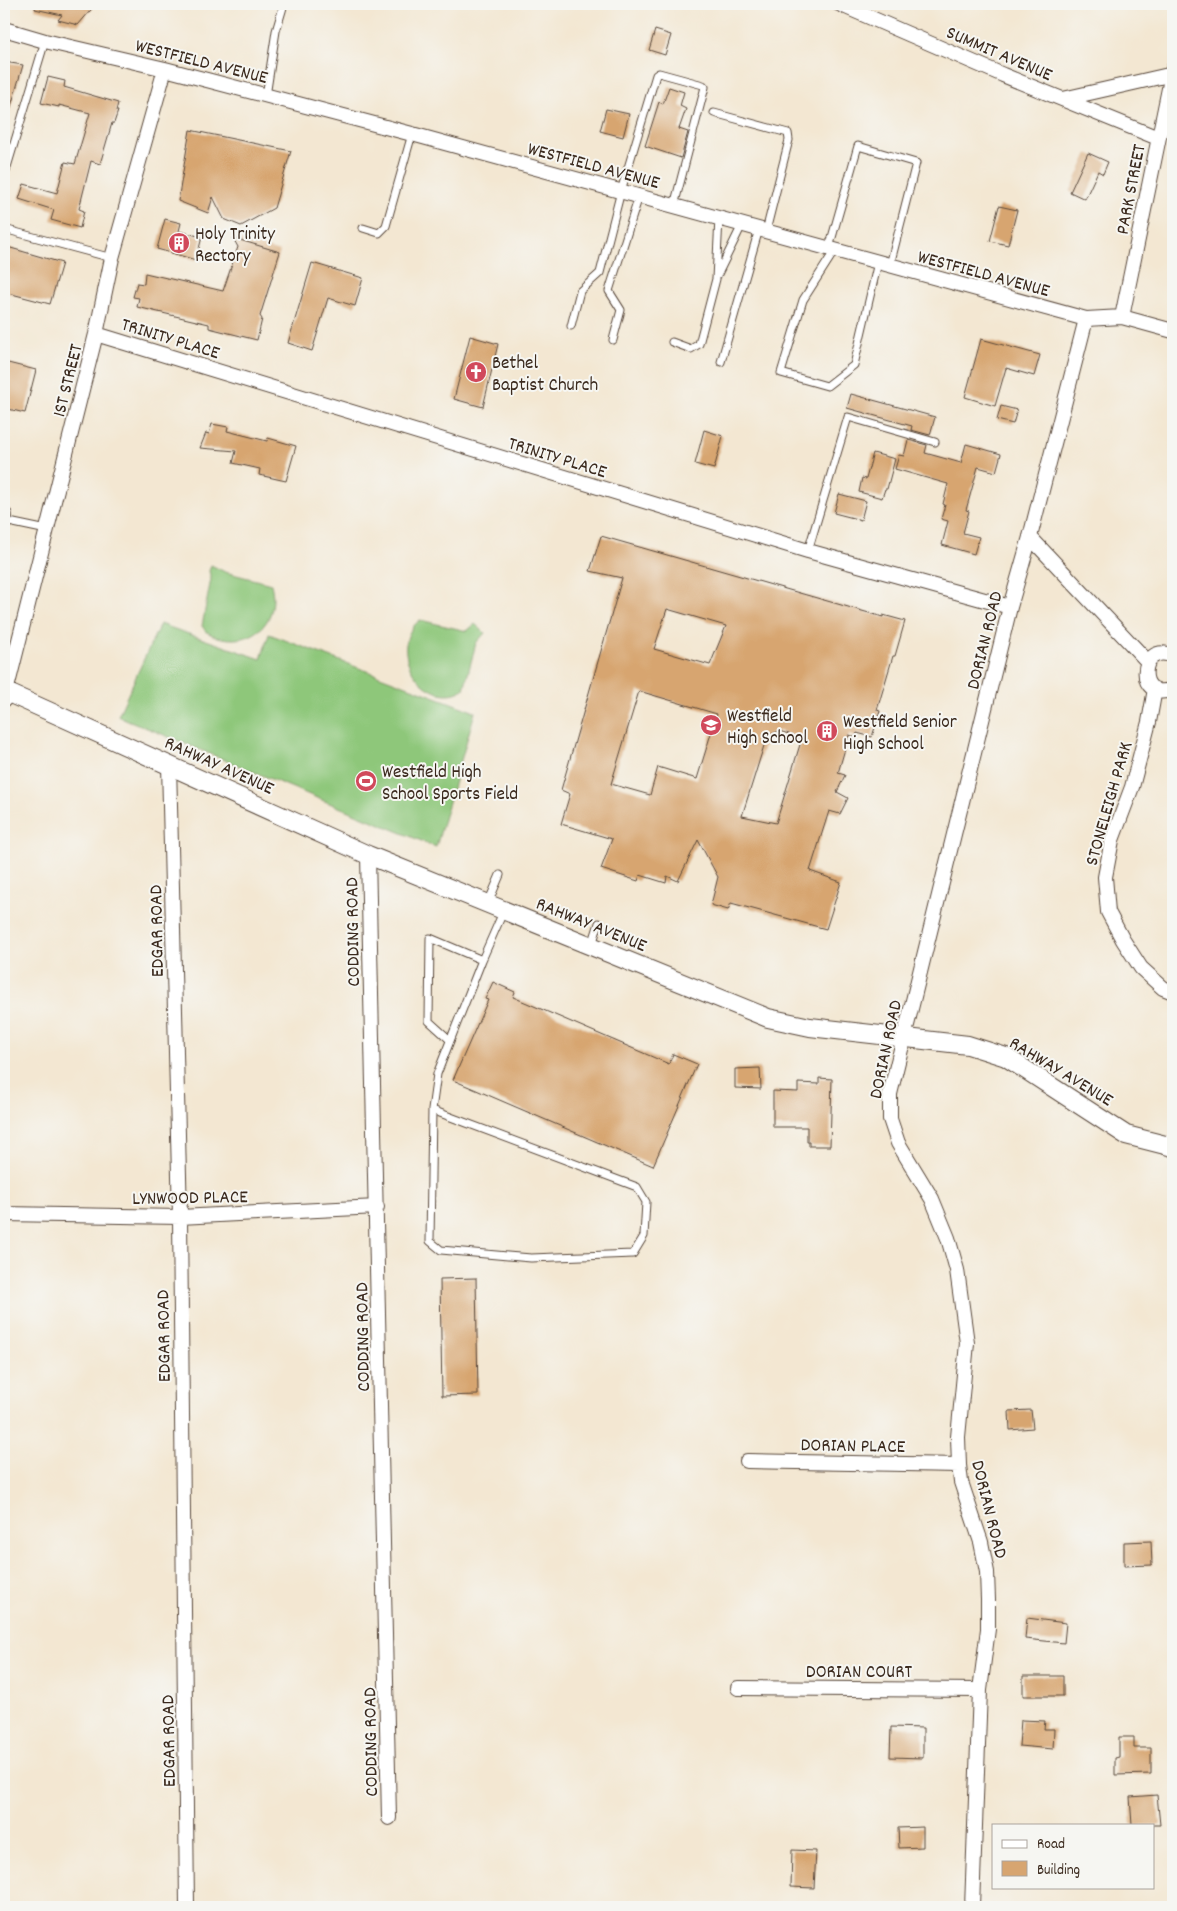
<svg xmlns="http://www.w3.org/2000/svg" width="1177" height="1911" font-family="Dekko,sans-serif">
  <style>
    .garden { fill: #8ec77a; stroke: #64784c }
    .building { fill: #d7a570; fill-rule: evenodd }
    .lines { fill: none; stroke-linecap: round; stroke-linejoin: round }
    .service-casing { stroke: #574639; stroke-width: 9 }
    .minor-casing { stroke: #574639; stroke-width: 16 }
    .tertiary-casing { stroke: #574639; stroke-width: 20 }
    .service { stroke: #fff; stroke-width: 7 }
    .minor { stroke: #fff; stroke-width: 14 }
    .tertiary { stroke: #fff; stroke-width: 18 }
    .labels { text-anchor: middle; stroke-width: 4; stroke-linejoin: round; paint-order: stroke }
    .street-label { font-size: 19px; fill: #3b2a1e; stroke: #f6f6f2 }
    .poi-label { font-size: 19px; fill: #3b2a1e; stroke: #f6f6f2; text-anchor: start }
  </style>
  <rect width="100%" height="100%" fill="#f6f6f2"/>
  <filter id="ink" filterUnits="userSpaceOnUse"><feTurbulence type="fractalNoise" baseFrequency=".02" numOctaves="2"/><feDisplacementMap in="SourceGraphic" scale="10" xChannelSelector="R" yChannelSelector="G"/><feConvolveMatrix kernelMatrix="1 2 1 2 8 2 1 2 1" color-interpolation-filters="sRGB"/></filter>
  <filter id="wash" filterUnits="userSpaceOnUse"><feTurbulence type="fractalNoise" baseFrequency=".0096" numOctaves="4" result="noise"/><feDisplacementMap in="SourceGraphic" scale="20" xChannelSelector="R" yChannelSelector="G"/><feGaussianBlur stdDeviation="1.12" result="paint"/><feColorMatrix in="noise" values="0 0 0 0 0 0 0 0 0 0 0 0 0 0 0 0 0 1.4 0 .05"/><feComposite in="paint" operator="in"/></filter>
  <g filter="url(#wash)">
    <rect width="100%" height="100%" fill="#f3e7d2"/>
    <path class="garden" d="M211,565L225,572L271,584C280,618 257,645 222,638C214,636 207,634 202,626L211,579L209,571Z
      M420,620L467,631L475,624L485,633L476,643L464,689C428,712 382,650 420,620Z
      M160,624L261,659L269,634L475,712L436,847L118,716Z"/>
    <g id="blocks">
      <path class="building" d="M36,4H96L78,25L58,20L62,15L35,9Z
        M655,30L671,35L665,55L649,50Z
        M4,62L23,65L7,120H4Z
        M48,77L65,81L64,87L118,103L116,111H118L114,123H112L100,164L91,161L79,209L84,211L80,228L51,220L54,210L19,199L24,184L57,193L65,162L75,164L90,113L59,105V107L41,103Z
        M669,87L684,92L680,106L686,109L679,129L688,132L681,158L645,146L659,102L663,104Z
        M606,109L629,114L623,137L600,131Z
        M190,130L291,151L274,208L241,226L224,219L213,197L208,213L178,201Z
        M1088,153L1108,162L1103,174L1098,171L1085,199L1070,192Z
        M999,206L1017,210L1008,245L990,241Z
        M165,219L181,223L179,231L202,237L196,260L157,249Z
        M233,238L280,252L260,316L262,319L257,340L209,328V324L137,307L139,298L133,297L137,283L144,284L145,273L223,291L238,247Z
        M4,246L62,263L50,304L4,292Z
        M312,263L363,278L355,306L328,298L312,351L288,343Z
        M470,336L498,344L483,407L454,399Z
        M981,339L1040,355L1034,376L1006,368L995,406L965,397Z
        M4,362L36,370L25,413L4,408Z
        M851,394L935,417L930,435L911,430L912,426L847,408Z
        M1001,406L1017,410L1013,424L997,420Z
        M212,424L228,427L227,431L267,441L268,438L296,446L286,481L259,475L260,469L233,463L236,451L200,448L206,433L209,434Z
        M704,430L723,436L714,469L695,464Z
        M908,440L927,445L925,453L961,463L966,444L1001,454L996,472L978,467L966,510L969,511L963,533L979,537L974,554L942,545L948,521L941,519L945,505L943,504L948,484L895,469L899,455L904,456Z
        M873,453L895,459L887,489H885L882,498L859,492L862,478L866,479Z
        M839,494L866,501L861,520L834,513Z
        M601,536L883,617V615L905,621L895,656H893L877,710L880,711L872,737L857,733L856,737L849,735L838,773L845,775L837,792L848,798L840,814L829,811L810,871L841,882L826,929L731,903L728,910L711,905L718,877L698,840L678,881L667,876L666,883L640,875L638,881L601,869L612,839L561,824L570,794L561,790L622,578L590,571ZM667,609L726,626L710,665L654,649ZM639,691L717,714L697,779L658,767L650,795L611,784ZM779,731L802,738L776,823L742,816L767,736Z
        M493,982L515,992L513,997L669,1064L673,1054L697,1064L653,1166L453,1080L488,1000L485,999Z
        M760,1068L761,1089L735,1088V1069Z
        M819,1078L832,1079L830,1146H809V1142H807V1127H773V1091L798,1092V1083L819,1084Z
        M476,1278L478,1395L442,1396L440,1279Z
        M1031,1410L1033,1428L1010,1430L1009,1411Z
        M1151,1541L1152,1565L1124,1566V1542Z
        M1027,1618L1066,1623L1064,1643L1025,1639Z
        M1023,1676H1063V1696H1023Z
        M1021,1720L1045,1721L1044,1729H1054L1053,1749L1019,1746Z
        M891,1727L923,1728V1758L890,1757Z
        M1119,1737H1134V1748H1151V1774L1115,1775V1758L1119,1757Z
        M1157,1795L1160,1825H1132L1130,1797Z
        M923,1827V1847L899,1848L898,1828Z
        M792,1850L816,1851L814,1888L791,1887Z"/>
    </g>
  </g>
  <g filter="url(#ink)">
    <use href="#blocks" fill-opacity="0" stroke="#574639" stroke-width="1"/>
    <g class="lines">
      <g class="service-casing">
        <path id="service" d="M266,96L276,31L284,4
          M714,113L788,133L789,140L766,231
          M4,177L45,41
          M363,228L379,233L386,226L412,134
          M4,229L112,258
          M829,248L858,146L916,163L890,265
          M835,250L803,300L781,373L827,386L854,365L878,262
          M717,276L742,225
          M571,326L580,291L600,273L621,191L656,75L659,73L703,85L705,87L674,206
          M613,340L621,310L609,291L639,196
          M672,342L691,349L699,344L716,279L719,218
          M721,362L759,229
          M4,510L8,513L9,522L4,529
          M9,522L47,530
          M808,551L848,417L935,442
          M488,903L500,875
          M592,945L599,923
          M450,1040L429,1021L430,938L482,960
          M432,1110L637,1187L646,1202L644,1236L633,1254L531,1258L441,1250L430,1241L432,1110L437,1074L482,960L504,910"/>
      </g>
      <g class="minor-casing">
        <path id="minor" d="M839,4L1003,75L1158,138
          M4,29L45,41L165,69L412,134L1086,319L1122,317L1173,331
          M1063,99L1173,74
          M1122,317L1173,69
          M96,334L808,551L1010,607
          M1030,537L1148,662
          M1173,656C1138,640 1135,704 1173,689
          M1155,689L1149,722L1132,787L1112,840L1105,877L1108,912L1123,940L1141,968L1163,988L1173,992
          M4,700L96,334L112,258L165,69
          M169,764L180,1217L187,1907
          M368,855L389,1818
          M4,1214L180,1217L377,1207
          M747,1461L959,1465
          M738,1688L980,1690
          M972,1907L980,1690L988,1629V1600L987,1572L981,1542L961,1482L959,1465L958,1437L967,1343L957,1270L948,1238L932,1199L898,1143L890,1119V1094L1010,607L1030,537L1086,319"/>
      </g>
      <g class="tertiary-casing">
        <path id="tertiary" d="M4,691L368,855L768,1018L810,1027L968,1045L1006,1057L1126,1135L1173,1147"/>
      </g>
      <use href="#service" class="service"/>
      <use href="#minor" class="minor"/>
      <use href="#tertiary" class="tertiary"/>
    </g>
  </g>
  <defs>
    <g id="building-disc" transform="scale(1.125)"><circle r="9.5" fill="#d1495b" stroke="#f6f6f2"/><path d="M-4-6H4V6H1V3H-1V6H-4ZM-2.5-4.3h1.7v1.8h-1.7ZM.8-4.3h1.7v1.8H.8ZM-2.5-1h1.7V.8h-1.7ZM.8-1h1.7V.8H.8Z" fill="#fff"/></g>
    <g id="church-disc" transform="scale(1.125)"><circle r="9.5" fill="#d1495b" stroke="#f6f6f2"/><path d="M-1.2-6h2.4v3.5h3.3v2.4h-3.3V6h-2.4V-.1h-3.3v-2.4h3.3Z" fill="#fff"/></g>
    <g id="school-disc" transform="scale(1.125)"><circle r="9.5" fill="#d1495b" stroke="#f6f6f2"/><path d="M0-5L7-2L0 1L-7-2ZM-4 1L0 2.5L4 1V4Q0 6-4 4Z" fill="#fff"/></g>
    <g id="stadium-disc" transform="scale(1.125)"><circle r="9.5" fill="#d1495b" stroke="#f6f6f2"/><path d="M0-5a6.5 5 0 1 0 0 10a6.5 5 0 1 0 0-10ZM-3.5-1.8h7v3.6h-7Z" fill="#fff"/></g>
  </defs>
  <g fill-rule="evenodd">
    <use href="#building-disc" x="179" y="243"/>
    <use href="#church-disc" x="476" y="372"/>
    <use href="#school-disc" x="711" y="725"/>
    <use href="#building-disc" x="827" y="731"/>
    <use href="#stadium-disc" x="366" y="781"/>
  </g>
  <g class="labels">
    <g class="street-label">
      <text transform="translate(1000 52) rotate(23)" y="7">SUMMIT AVENUE</text>
      <text transform="translate(202 60) rotate(14)" y="7">WESTFIELD AVENUE</text>
      <text transform="translate(594 164) rotate(15)" y="7">WESTFIELD AVENUE</text>
      <text transform="translate(1129 189) rotate(-79)" y="7">PARK STREET</text>
      <text transform="translate(984 272) rotate(15)" y="7">WESTFIELD AVENUE</text>
      <text transform="translate(171 337) rotate(17)" y="7">TRINITY PLACE</text>
      <text transform="translate(66 380) rotate(-76)" y="7">1ST STREET</text>
      <text transform="translate(558 456) rotate(17)" y="7">TRINITY PLACE</text>
      <text transform="translate(983 640) rotate(-76)" y="7">DORIAN ROAD</text>
      <text transform="translate(220 764) rotate(24)" y="7">RAHWAY AVENUE</text>
      <text transform="translate(1107 803) rotate(-74)" y="7">STONELEIGH PARK</text>
      <text transform="translate(592 923) rotate(22)" y="7">RAHWAY AVENUE</text>
      <text transform="translate(155 931) rotate(-91)" y="7">EDGAR ROAD</text>
      <text transform="translate(351 932) rotate(-91)" y="7">CODDING ROAD</text>
      <text transform="translate(884 1049) rotate(-78)" y="7">DORIAN ROAD</text>
      <text transform="translate(1062 1070) rotate(31)" y="7">RAHWAY AVENUE</text>
      <text transform="translate(190 1196) rotate(-1)" y="7">LYNWOOD PLACE</text>
      <text transform="translate(162 1336) rotate(-91)" y="7">EDGAR ROAD</text>
      <text transform="translate(361 1337) rotate(-91)" y="7">CODDING ROAD</text>
      <text transform="translate(853 1444) rotate(1)" y="7">DORIAN PLACE</text>
      <text transform="translate(991 1509) rotate(76)" y="7">DORIAN ROAD</text>
      <text x="859" y="1677">DORIAN COURT</text>
      <text transform="translate(167 1741) rotate(-91)" y="7">EDGAR ROAD</text>
      <text transform="translate(369 1742) rotate(-91)" y="7">CODDING ROAD</text>
    </g>
    <g class="poi-label">
      <text x="195" y="239">Holy Trinity<tspan x="195" dy="22">Rectory</tspan></text>
      <text x="492" y="368">Bethel<tspan x="492" dy="22">Baptist Church</tspan></text>
      <text x="727" y="721">Westfield<tspan x="727" dy="22">High School</tspan></text>
      <text x="843" y="727">Westfield Senior<tspan x="843" dy="22">High School</tspan></text>
      <text x="382" y="777">Westfield High<tspan x="382" dy="22">School Sports Field</tspan></text>
    </g>
  </g>
  <rect width="1177" height="1911" fill="none" stroke="#f6f6f2" stroke-width="20"/>
  <rect x="992" y="1824" width="162" height="65" fill="#f6f6f2" stroke="#aba49d"/>
  <rect x="1002" y="1840" width="25" height="8" fill="#ffffff" stroke="#aba49d"/>
  <text x="1037" y="1848" font-size="15" fill="#3b2a1e">Road</text>
  <rect x="1002" y="1861" width="25" height="15" fill="#d7a570" stroke="#aba49d"/>
  <text x="1037" y="1874" font-size="15" fill="#3b2a1e">Building</text>
</svg>
